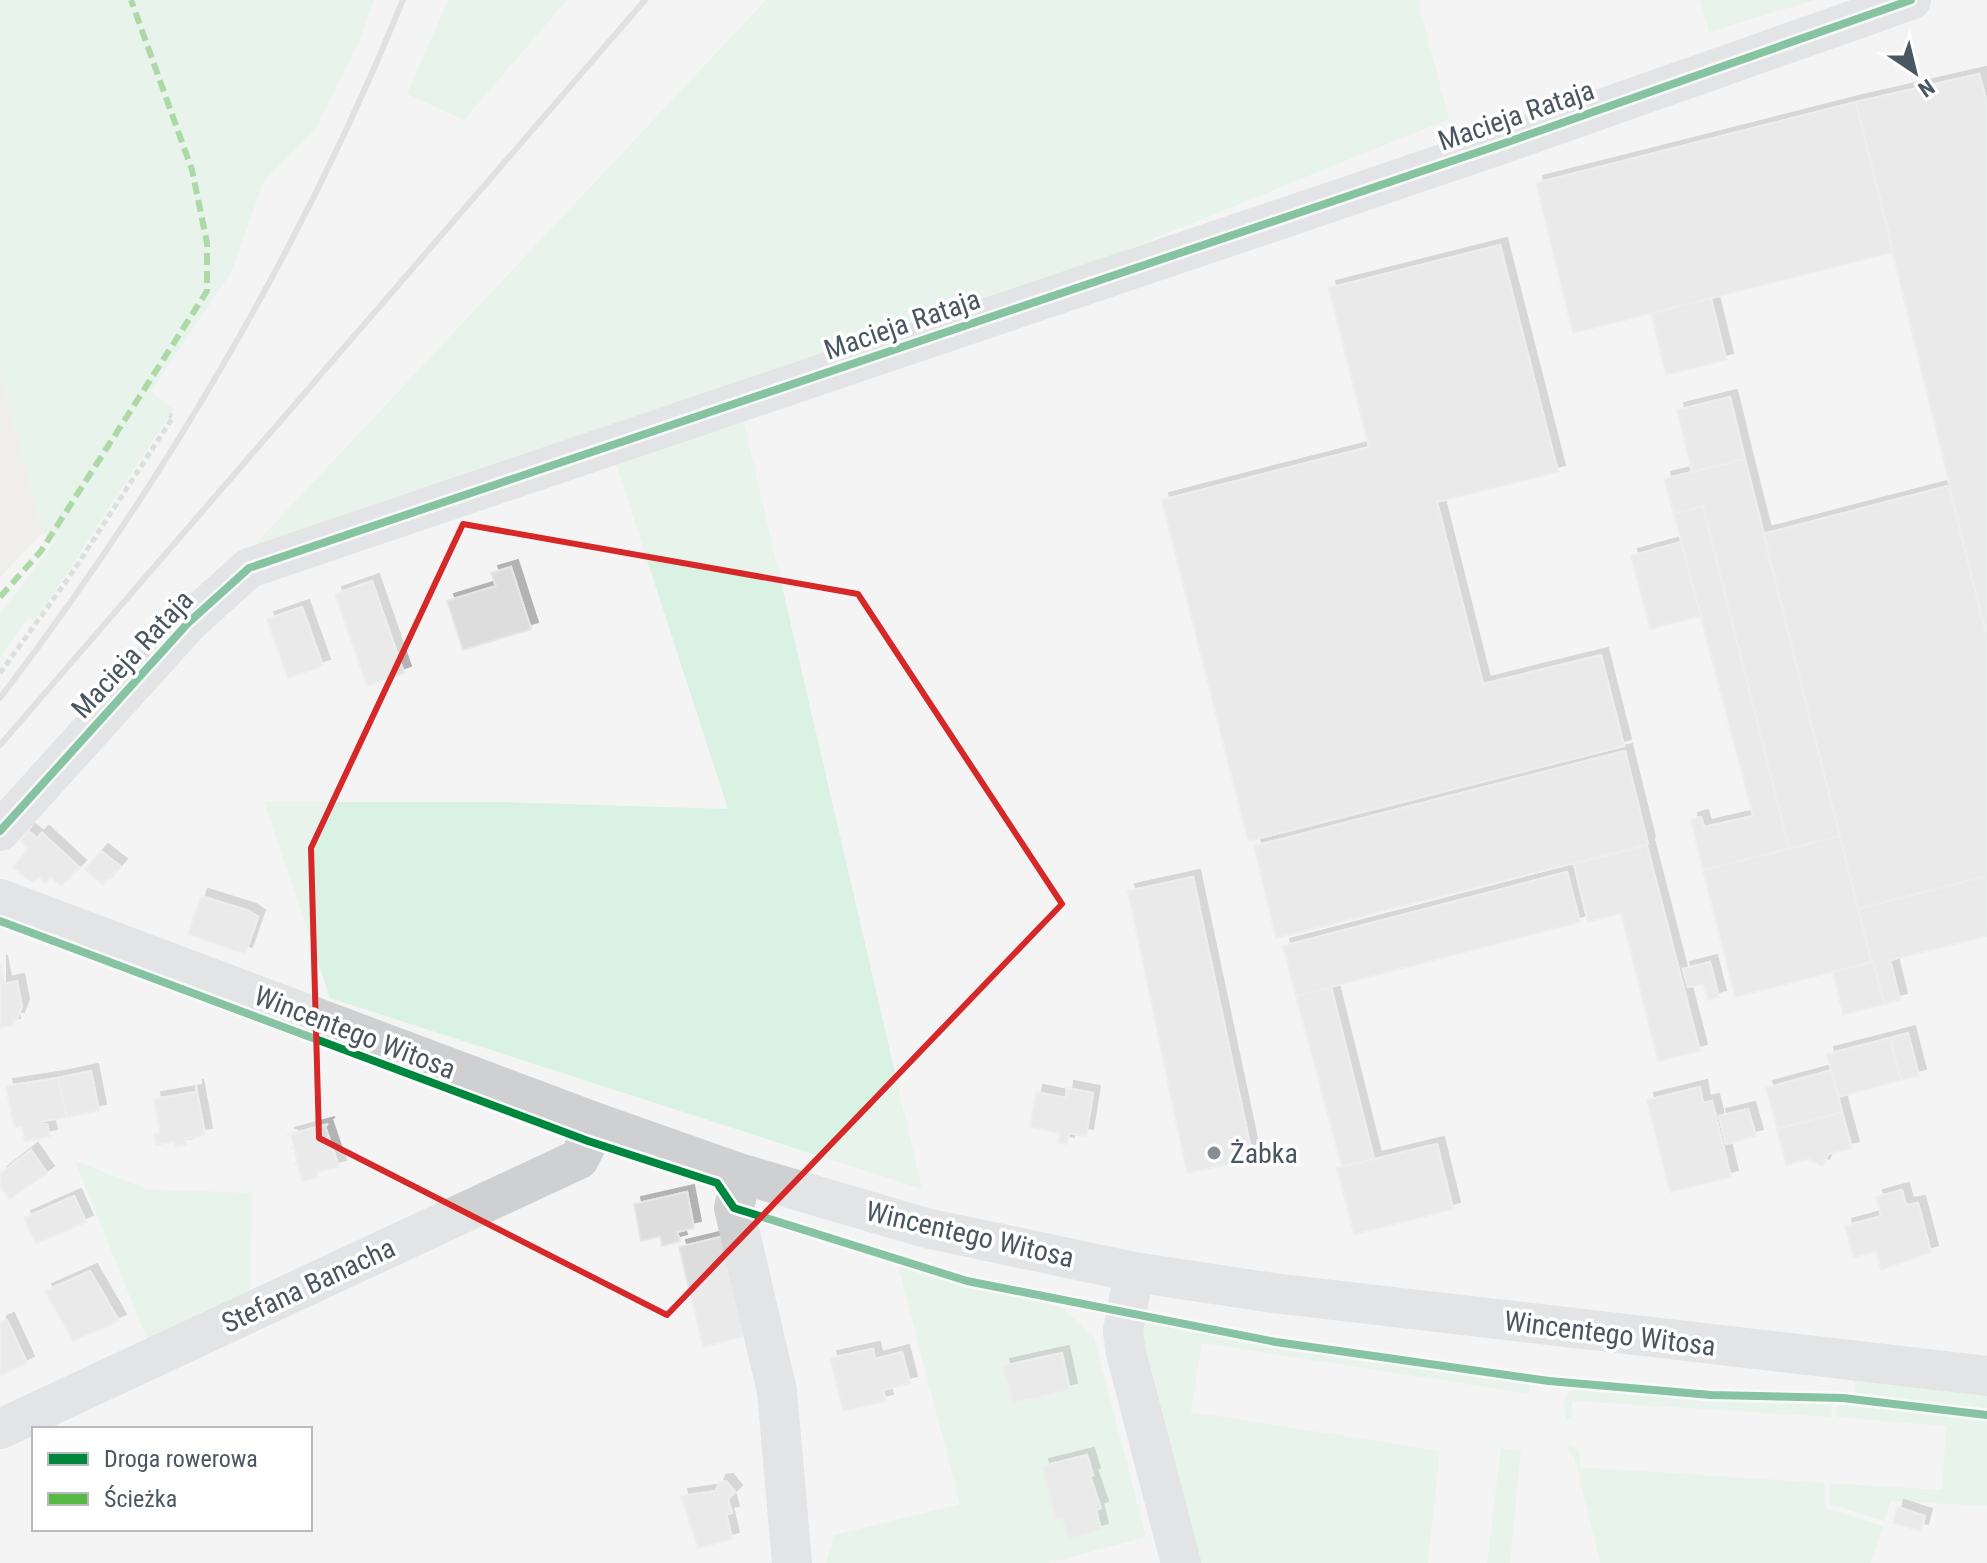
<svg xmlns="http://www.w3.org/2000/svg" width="1987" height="1563" font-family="'Roboto Condensed',sans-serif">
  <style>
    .commercial { fill: #e8e7e3 }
    .green { fill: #d9f2e3 }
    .building { fill: #ddddde; stroke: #e5e6e7; stroke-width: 2; filter: url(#shadow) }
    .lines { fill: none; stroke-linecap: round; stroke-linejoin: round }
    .path { stroke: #bcc7c4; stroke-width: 5; stroke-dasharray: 6 4; stroke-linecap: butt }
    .minor { stroke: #ced0d2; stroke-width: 40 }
    .rail { stroke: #c9cacc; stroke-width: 6 }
    .quiet { stroke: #58b947; stroke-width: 6; stroke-dasharray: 12 6; stroke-linecap: butt }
    .cycleway-casing { stroke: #fff; stroke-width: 13 }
    .cycleway { stroke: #00873e; stroke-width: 8 }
    .marked { fill: none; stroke: #d62828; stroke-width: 6; stroke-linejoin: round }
    .poi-dot { fill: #868d94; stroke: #fff; stroke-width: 3 }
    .labels { text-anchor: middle; stroke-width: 7; stroke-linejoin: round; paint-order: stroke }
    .street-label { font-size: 28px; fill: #4a5661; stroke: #fff }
    .poi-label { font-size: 28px; fill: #4a5661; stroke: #fff; text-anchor: start }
  </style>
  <defs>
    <filter id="shadow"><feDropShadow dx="7" dy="-7" stdDeviation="0" flood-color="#0004"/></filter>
  </defs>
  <rect width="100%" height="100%" fill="#f4f4f4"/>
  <path class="commercial" d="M0,371L43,533L0,577Z"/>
  <path class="green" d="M0,0H374L361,38L315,130L264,181L231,273L151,391L173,409L54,593L34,620L29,617L0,658V614L57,539L43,533L0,371Z
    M448,0H567L464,120L407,94Z
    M766,0H1418L1449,119L1027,290L242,558Z
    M1700,0H1815L1709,32Z
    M742,414L922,1189L330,998L264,802H499L728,809L614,458Z
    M75,1161L148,1189L251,1193L250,1296L149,1344Z
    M898,1266L1062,1308L1094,1337L1146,1537L1049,1563H826L834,1535L960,1504Z
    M1142,1319L1365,1361L1531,1381L1529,1394L1202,1343L1191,1412L1440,1451L1428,1563H1196L1139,1346Z
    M1854,1376L1987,1393V1410L1856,1395Z
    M1577,1387L1711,1399L1832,1403L1831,1417L1572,1401L1571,1418L1566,1419L1564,1397Z
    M1837,1404L1987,1421V1506L1891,1501L1884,1521L1830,1504V1483L1942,1490L1946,1426L1837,1417Z
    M1568,1445L1574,1446L1580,1452V1467L1825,1483V1508L1883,1526L1871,1563H1600L1574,1456L1569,1455Z
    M1501,1448L1521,1451L1510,1563H1487Z"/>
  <path class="building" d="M1979,74L1987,103V638L1856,102Z
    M1856,102L1894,252L1573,333L1536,183Z
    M1500,245L1558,472L1437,502L1483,684L1601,655L1624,746L1248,841L1162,500L1369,447L1329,288Z
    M1711,298L1726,360L1666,375L1651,314Z
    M1730,397L1745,459L1692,472L1677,410Z
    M1745,459L1840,836L1789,849L1703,506L1674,514L1664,479Z
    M1948,486L1987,638V876L1858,909L1763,534Z
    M1703,506L1789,849L1703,870L1691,820L1701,817L1704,827L1753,816L1674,514Z
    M1681,542L1701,616L1650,629L1631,556Z
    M511,567L531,629L463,650L447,601L496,586L491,573Z
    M372,581L404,673L367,686L335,594Z
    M302,607L323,666L288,678L267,619Z
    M1625,751L1648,844L1276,938L1254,846Z
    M28,831L37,838L42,833L79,867L61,886L51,877L45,883L39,877L33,883L13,867L29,848L21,841Z
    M1840,836L1871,962L1735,997L1703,870Z
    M1647,846L1700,1051L1658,1061L1621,913L1588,922L1574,864Z
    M101,851L120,866L103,885L85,869Z
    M1567,872L1580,922L1296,996L1283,946Z
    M1987,876V936L1890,960L1900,1000L1884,1004L1858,909Z
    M1193,877L1253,1159L1187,1173L1128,891Z
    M201,896L249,911L258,917L245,954L188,934Z
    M0,962L4,984L17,981L22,1006L17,1019H12L13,1025L0,1028Z
    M1710,962L1719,997L1708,1000L1703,984L1688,987L1683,969Z
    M1874,962L1884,1004L1843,1015L1833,972Z
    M1331,987L1374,1159L1342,1167L1296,996Z
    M1908,1033L1919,1076L1901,1080L1890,1038Z
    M1890,1038L1901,1080L1838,1097L1827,1054Z
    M1832,1070L1842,1112L1777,1129L1766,1088Z
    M91,1071L99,1111L67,1117L58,1078Z
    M58,1078L67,1117L39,1122L47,1124L50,1136L25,1141L22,1126L14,1127L6,1086Z
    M196,1086L205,1135L185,1139L186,1145L176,1147L175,1141L156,1145L154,1134L160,1133L154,1099L196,1092Z
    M1700,1087L1703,1103L1712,1101L1731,1177L1670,1192L1647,1100Z
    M1067,1088L1093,1093L1086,1136L1069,1133L1067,1144L1058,1143L1060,1133L1030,1127L1036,1092L1066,1098Z
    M1748,1109L1756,1136L1726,1144L1719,1116Z
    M1842,1112L1852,1148L1828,1154L1822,1166L1809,1159L1786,1165L1777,1129Z
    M328,1124L325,1126L339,1167L317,1172L318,1177L302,1181L298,1164H294L298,1163L294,1148H290L294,1147L291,1135H287Z
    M1437,1144L1453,1209L1354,1234L1337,1168Z
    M31,1150L47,1173L10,1199L0,1186V1174Z
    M1902,1190L1906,1205L1918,1203L1931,1252L1881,1270L1876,1251L1854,1257L1845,1226L1881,1216L1876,1197Z
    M687,1192L694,1228L677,1232L680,1241L662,1246L660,1236L641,1241L634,1204Z
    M74,1196L86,1222L36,1244L24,1218Z
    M729,1235L755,1333L703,1347L679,1247Z
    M90,1271L119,1321L73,1341L45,1291Z
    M7,1320L27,1363L0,1376V1323Z
    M873,1349L875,1359L902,1352L910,1383L883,1390L886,1401L843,1411L830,1358Z
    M1062,1353L1070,1390L1012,1403L1003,1366Z
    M1087,1455L1093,1475L1090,1476L1101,1508L1096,1510L1101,1530L1068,1539L1062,1518L1056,1519L1042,1466Z
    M726,1481L735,1492L728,1499L732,1513L726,1514L732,1539L698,1548L681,1496L716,1491L719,1482Z
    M1897,1507L1925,1516L1921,1531L1893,1523Z"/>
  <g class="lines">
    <path class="path" d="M0,673L70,576L173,417L169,415"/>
    <path class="minor" d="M0,831L188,623L249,568L1505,143L1911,0
      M0,899L597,1123L742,1174L926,1228L1134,1272L1273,1293L1987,1376
      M742,1174L734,1208L777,1391L792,1563
      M1134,1272L1123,1331L1126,1353L1181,1563
      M0,1429L579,1159L597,1123"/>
    <path class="rail" d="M0,698C162,486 302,248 403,0
      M0,745L645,0"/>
    <path class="quiet" d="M0,597L41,551L207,291V243L192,170L131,0"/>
    <g class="cycleway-casing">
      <path id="cycleway" d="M0,831L188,623L249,568L1505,143L1911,0
        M0,921L588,1141L717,1183L734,1208L967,1281L1276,1342L1549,1381L1711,1395L1843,1398L1987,1415"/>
    </g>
    <use href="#cycleway" class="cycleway"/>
  </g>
  <path d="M0 0H1987V1563H0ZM463,524L858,594L1062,904L667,1315L319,1138L311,848Z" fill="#f4f4f4" fill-opacity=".55" fill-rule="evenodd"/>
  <path class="marked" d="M463,524L858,594L1062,904L667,1315L319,1138L311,848Z"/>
  <circle class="poi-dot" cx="1214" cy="1153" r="8"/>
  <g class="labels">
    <g class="street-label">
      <text transform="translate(1516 115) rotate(-19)" y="10">Macieja Rataja</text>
      <text transform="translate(902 324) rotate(-19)" y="10">Macieja Rataja</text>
      <text transform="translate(132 654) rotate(-47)" y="10">Macieja Rataja</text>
      <text transform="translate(355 1032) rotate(21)" y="10">Wincentego Witosa</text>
      <text transform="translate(970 1234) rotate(13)" y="10">Wincentego Witosa</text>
      <text transform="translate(308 1285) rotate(-25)" y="10">Stefana Banacha</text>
      <text transform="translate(1610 1333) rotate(7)" y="10">Wincentego Witosa</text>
    </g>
    <g class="poi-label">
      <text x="1230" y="1163">Żabka</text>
    </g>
  </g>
  <rect x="32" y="1427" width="280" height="104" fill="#ffffff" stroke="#b7bbc0" stroke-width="2"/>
  <rect x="48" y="1453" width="40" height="12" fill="#00873e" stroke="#b7bbc0" stroke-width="2"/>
  <text x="104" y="1467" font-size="24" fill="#4a5661">Droga rowerowa</text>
  <rect x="48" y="1493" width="40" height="12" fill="#58b947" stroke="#b7bbc0" stroke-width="2"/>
  <text x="104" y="1507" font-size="24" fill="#4a5661">Ścieżka</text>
  <g transform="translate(1915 72) rotate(145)" stroke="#ffffff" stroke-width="6" paint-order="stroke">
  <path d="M0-6L14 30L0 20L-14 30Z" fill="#4a5661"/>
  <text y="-12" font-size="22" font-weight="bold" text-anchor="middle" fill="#4a5661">N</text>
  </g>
</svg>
